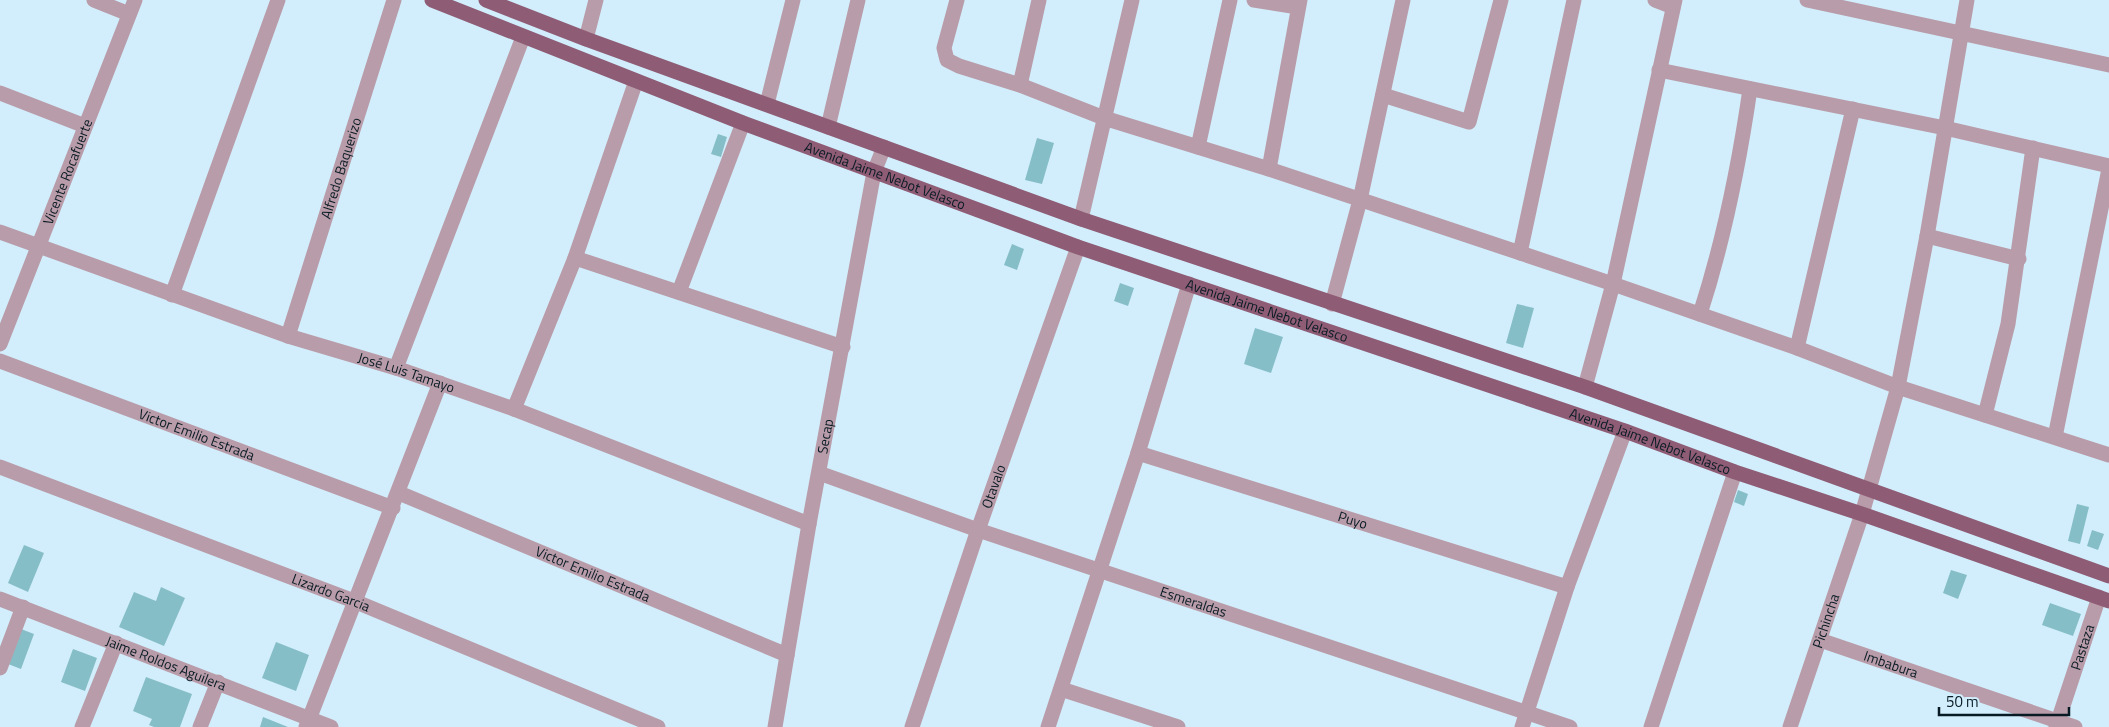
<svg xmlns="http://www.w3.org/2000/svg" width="2109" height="727" font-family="'Titillium Web',sans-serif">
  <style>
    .building { fill: #86bec7 }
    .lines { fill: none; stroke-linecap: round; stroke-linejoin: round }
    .minor { stroke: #b99ca9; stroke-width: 15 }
    .major { stroke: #8e5c74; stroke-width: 15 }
    .labels { text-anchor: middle; stroke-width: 5; stroke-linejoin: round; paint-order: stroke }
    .street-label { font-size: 14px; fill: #081b24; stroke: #d2eefc }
  </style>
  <rect width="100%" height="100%" fill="#d2eefc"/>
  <path class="building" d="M718,134L727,137L721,157L711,154Z
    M1037,138L1054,143L1042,184L1025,180Z
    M1012,244L1024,249L1017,270L1004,265Z
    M1120,283L1134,288L1128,306L1114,301Z
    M1517,304L1534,308L1523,348L1506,343Z
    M1255,328L1283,337L1271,373L1244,364Z
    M1738,490L1748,494L1744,506L1734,502Z
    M2077,504L2089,507L2080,544L2068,541Z
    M2092,530L2104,534L2098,550L2087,546Z
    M24,545L44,553L28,592L8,583Z
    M1951,570L1967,575L1958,599L1943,593Z
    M161,587L185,598L164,646L119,627L134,592L156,601Z
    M2050,603L2081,614L2073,636L2042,625Z
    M21,629L34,634L21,669L8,664Z
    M276,642L309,655L296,691L262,678Z
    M73,649L97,658L85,691L61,682Z
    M146,677L192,694L180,727H154L149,725L152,719L133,711Z
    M263,717L288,727H260Z"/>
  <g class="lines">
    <g class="minor">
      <path d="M94,0L129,14"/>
      <path d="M957,0L944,48L947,60L959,66L1020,85L1104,118L1269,169L1613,284L1797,348L1898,387L2109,455"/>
      <path d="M1254,0L1298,7"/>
      <path d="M1655,0L1673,7"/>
      <path d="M1807,0L2109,65"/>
      <path d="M586,39L596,0"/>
      <path d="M1659,70L1945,128L2109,166"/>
      <path d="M1020,85L1039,0"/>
      <path d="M0,93L85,126"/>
      <path d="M1383,95L1469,122L1501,0"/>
      <path d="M767,104L793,0"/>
      <path d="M828,127L858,0"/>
      <path d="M1198,147L1230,0"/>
      <path d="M1269,169L1300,0"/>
      <path d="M1081,219L1132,0"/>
      <path id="s1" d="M0,232L288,336L396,368L514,409L809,524"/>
      <path d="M1927,236L2019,259"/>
      <path d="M1520,253L1574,0"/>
      <path d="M575,258L843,347"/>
      <path d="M679,292L743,123"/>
      <path d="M172,295L278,0"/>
      <path d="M1332,304L1360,200L1403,0"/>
      <path d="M1700,314C1724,240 1739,165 1750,89"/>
      <path id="s2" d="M288,336L394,0"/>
      <path id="s3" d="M0,344L135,0"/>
      <path d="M1797,348L1853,109"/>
      <path id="s4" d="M0,361L393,508"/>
      <path d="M396,368L523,37"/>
      <path d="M1585,387L1613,284L1675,0"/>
      <path d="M514,409L575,258L636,81"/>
      <path d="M1985,415L2008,324L2033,148"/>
      <path d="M2055,437L2109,169"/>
      <path id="s5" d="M1138,453L1567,587"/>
      <path id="s6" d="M0,467L354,601L658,727"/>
      <path id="s7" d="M819,473L978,530L1570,727"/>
      <path id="s8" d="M399,493L787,655"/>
      <path id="s9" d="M0,599L331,727"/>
      <path id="s10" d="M1820,640L2075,727"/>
      <path d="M0,668L23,607"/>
      <path d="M1061,689L1178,727"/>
      <path d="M82,727L116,643"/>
      <path d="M200,727L218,682"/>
      <path d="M306,727L440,383"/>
      <path id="s11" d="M775,727L809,524L874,172L884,147"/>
      <path id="s12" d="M912,727L978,530L1078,247"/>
      <path d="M1048,727L1138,453L1189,284"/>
      <path d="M1522,727L1567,587L1625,431"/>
      <path d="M1651,727L1735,472"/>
      <path id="s13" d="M1790,727L1862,514L1898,387L1927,236L1967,0"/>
      <path id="s14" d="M2056,727L2099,597"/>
    </g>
    <g class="major">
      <path id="s15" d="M432,0L743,123L1078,247L1625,431L1735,472L1862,514L2109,601"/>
      <path d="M486,0L586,39L1081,219L1585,387L2109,576"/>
    </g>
  </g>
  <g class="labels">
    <g class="street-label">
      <text dy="5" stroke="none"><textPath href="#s2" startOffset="176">Alfredo Baquerizo</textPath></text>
      <text dy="5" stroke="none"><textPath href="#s3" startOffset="185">Vicente Rocafuerte</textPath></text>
      <text dy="5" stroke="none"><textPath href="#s15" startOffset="486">Avenida Jaime Nebot Velasco</textPath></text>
      <text dy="5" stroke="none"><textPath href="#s15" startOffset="891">Avenida Jaime Nebot Velasco</textPath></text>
      <text dy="5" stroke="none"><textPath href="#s1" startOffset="430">José Luis Tamayo</textPath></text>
      <text dy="5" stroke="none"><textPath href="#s4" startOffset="210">Victor Emilio Estrada</textPath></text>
      <text dy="5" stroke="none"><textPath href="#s11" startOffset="295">Secap</textPath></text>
      <text dy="5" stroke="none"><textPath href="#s15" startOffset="1296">Avenida Jaime Nebot Velasco</textPath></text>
      <text dy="5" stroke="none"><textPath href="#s12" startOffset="254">Otavalo</textPath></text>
      <text dy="5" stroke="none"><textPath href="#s5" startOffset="225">Puyo</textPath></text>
      <text dy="5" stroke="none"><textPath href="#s8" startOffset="210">Victor Emilio Estrada</textPath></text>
      <text dy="5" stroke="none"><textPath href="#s6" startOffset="354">Lizardo Garcia</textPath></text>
      <text dy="5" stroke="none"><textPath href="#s7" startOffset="396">Esmeraldas</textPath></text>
      <text dy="5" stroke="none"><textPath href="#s13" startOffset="112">Pichincha</textPath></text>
      <text dy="5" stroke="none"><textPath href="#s14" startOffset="84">Pastaza</textPath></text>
      <text dy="5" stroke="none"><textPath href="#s9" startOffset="178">Jaime Roldos Aguilera</textPath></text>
      <text dy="5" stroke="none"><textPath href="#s10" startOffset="75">Imbabura</textPath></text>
    </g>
  </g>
  <path d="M1939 707v8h130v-8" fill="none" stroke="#081b24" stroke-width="2.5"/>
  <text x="1946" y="707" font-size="15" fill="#081b24" stroke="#d2eefc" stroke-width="4" paint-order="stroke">50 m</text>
</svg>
